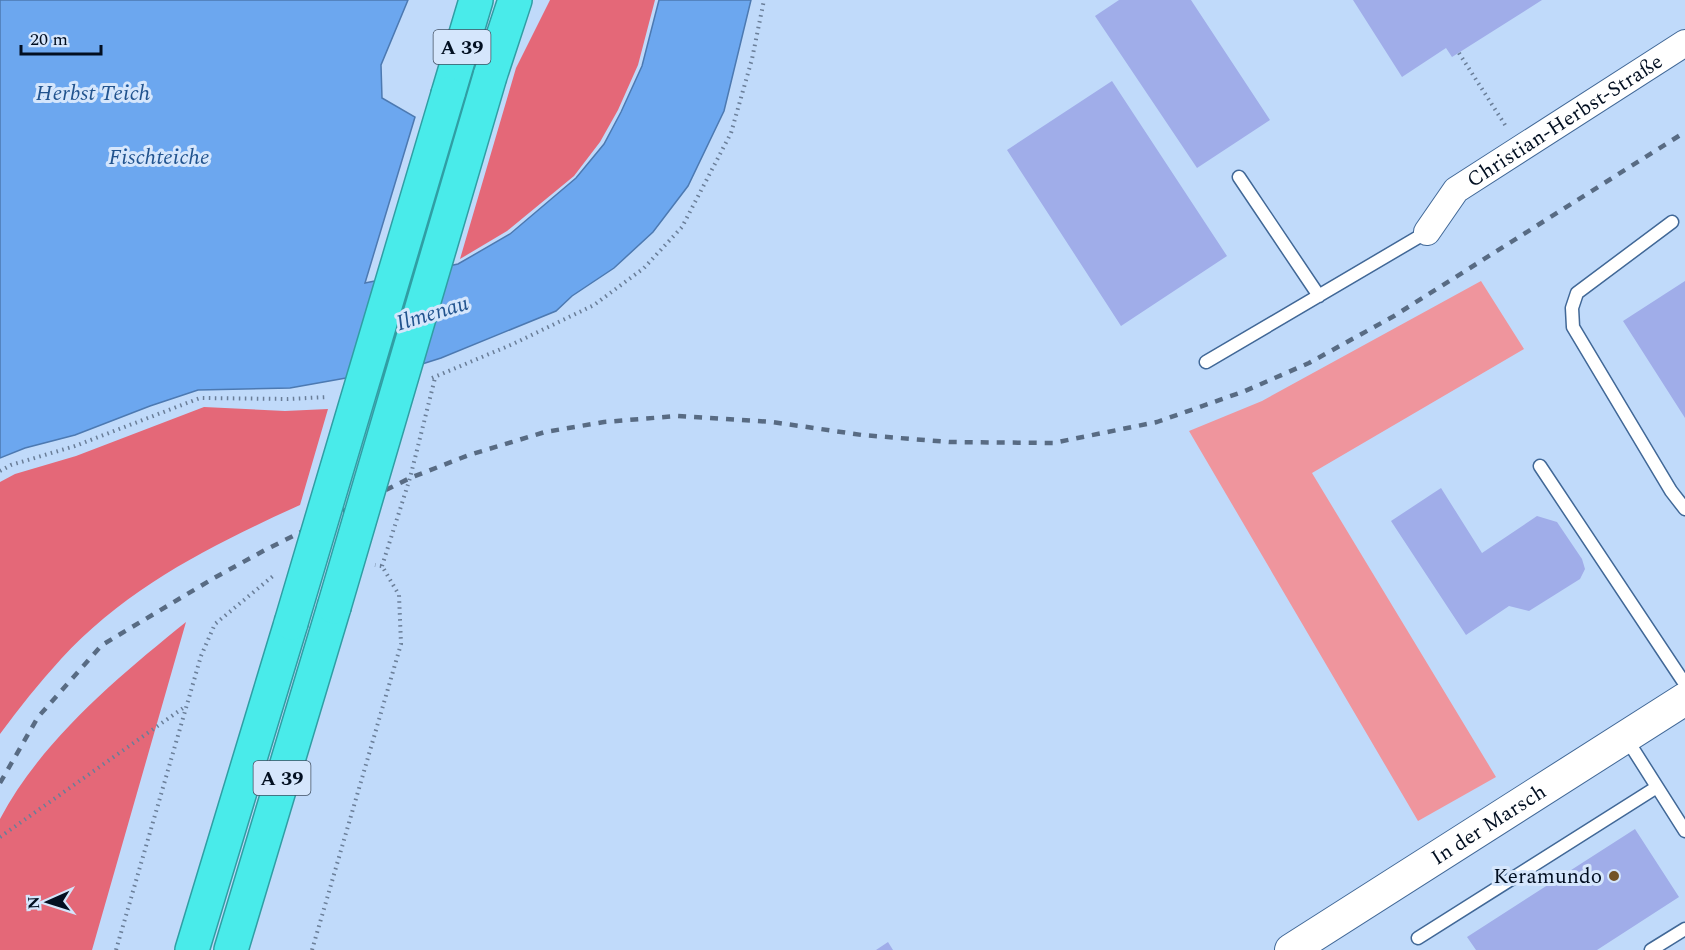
<svg xmlns="http://www.w3.org/2000/svg" width="1685" height="950" font-family="Spectral,serif">
  <style>
    .green { fill: #ef959d }
    .forest { fill: #e46878 }
    .water { fill: #6ca7ef; stroke: #4c79b1; stroke-width: 1.5 }
    .building { fill: #a0ade9 }
    .lines { fill: none; stroke-linecap: round; stroke-linejoin: round }
    .service-casing { stroke: #416897; stroke-width: 15 }
    .minor-casing { stroke: #416897; stroke-width: 28 }
    .tertiary-casing { stroke: #416897; stroke-width: 34 }
    .motorway-casing { stroke: #309ea4; stroke-width: 36 }
    .path { stroke: #6a7e98; stroke-width: 4; stroke-dasharray: 1.5 4.5; stroke-linecap: butt }
    .service { stroke: #fff; stroke-width: 12 }
    .minor { stroke: #fff; stroke-width: 26 }
    .tertiary { stroke: #fff; stroke-width: 32 }
    .motorway { stroke: #49ebea; stroke-width: 33 }
    .rail { stroke: #586b83; stroke-width: 4.5; stroke-dasharray: 8 8; stroke-linecap: butt }
    .motorway-bridge-casing { stroke: #309ea4; stroke-width: 36; stroke-linecap: butt }
    .motorway-bridge { stroke: #49ebea; stroke-width: 33 }
    .poi-dot { fill: #725328; stroke: #d5e6fc; stroke-width: 2 }
    .labels { text-anchor: middle; stroke-width: 6; stroke-linejoin: round; paint-order: stroke }
    .shield { fill: #d5e6fc; stroke: #415063; stroke-width: 1.5 }
    .shield-label { font-size: 20px; font-weight: bold; fill: #020f21 }
    .street-label { font-size: 21px; fill: #020f21; stroke: #d5e6fc }
    .poi-label { font-size: 21px; fill: #020f21; stroke: #d5e6fc; text-anchor: end }
    .water-label { font-size: 22px; font-style: italic; fill: #21538e; stroke: #d5e6fc }
  </style>
  <rect width="100%" height="100%" fill="#c0dafa"/>
  <path class="green" d="M1481,281L1524,349L1312,473L1496,777L1418,821L1189,431L1262,401Z"/>
  <path class="forest" d="M550,0H655L638,65L618,110L600,142L574,176L507,231L460,259L516,68Z
    M204,407L285,411L328,409L300,505C212,545 127,587 61,659C39,683 19,708 0,734V482L15,474L76,456Z
    M186,622L92,950H0V819C41,741 118,677 186,622Z"/>
  <path class="water" d="M0,0H408L381,65L382,98L415,117L365,283L458,264L510,234L576,178L604,144L621,112L642,66L659,0H751L724,111L688,186L653,232L614,268L572,296L556,311L441,358L419,365L290,388L198,390L150,406L75,435L25,448L0,458Z"/>
  <path class="building" d="M1119,0H1191L1270,120L1197,168L1095,16Z
    M1353,0H1542L1452,57L1446,48L1402,77Z
    M1112,81L1227,256L1121,326L1007,150Z
    M1685,281V418L1623,321Z
    M1441,488L1482,553L1537,516L1557,522L1582,559L1585,569L1580,579L1529,611L1509,606L1466,635L1391,521Z
    M1635,829L1679,897L1597,950H1476L1467,937Z
    M888,942L893,950H876Z"/>
  <g class="lines">
    <g class="service-casing">
      <path id="service" d="M1239,177L1319,296
        M1672,222L1577,293L1572,308L1573,327L1671,491L1685,509
        M1206,362L1427,232
        M1540,466L1685,684
        M1626,738L1685,831
        M1418,938L1657,787
        M1651,950L1685,929"/>
    </g>
    <g class="minor-casing">
      <g id="minor">
        <path id="s1" d="M1427,232L1456,190L1685,43"/>
      </g>
    </g>
    <g class="tertiary-casing">
      <g id="tertiary">
        <path id="s2" d="M1291,950L1685,699"/>
      </g>
    </g>
    <g class="motorway-casing">
      <path id="motorway" d="M490,76L515,0
        M448,94L476,0
        M192,950L291,623
        M231,950L334,607"/>
    </g>
    <path class="path" d="M1459,53L1507,128
      M432,378L513,344L594,305L644,268L682,227L731,133L752,59L764,0
      M0,471L11,465L75,446L200,398L288,399L328,397
      M382,566L410,478L435,378
      M0,837L186,706
      M116,950L201,656L215,624L273,576
      M312,950L401,644L399,595L382,566L375,565"/>
    <use href="#service" class="service"/>
    <use href="#minor" class="minor"/>
    <use href="#tertiary" class="tertiary"/>
    <use href="#motorway" class="motorway"/>
    <path class="rail" d="M0,783L38,717L102,645L214,578L265,550L410,478L469,455L545,432L604,422L677,416L772,422L862,435L949,442L1053,443L1157,422L1245,391L1309,363L1394,316L1685,132"/>
    <g class="motorway-bridge-casing">
      <path id="motorway-bridge" d="M334,607L490,76
        M291,623L448,94"/>
    </g>
    <use href="#motorway-bridge" class="motorway-bridge"/>
  </g>
  <circle class="poi-dot" cx="1614" cy="876" r="6"/>
  <g class="labels">
    <g class="shield">
      <rect x="433.5" y="30" width="57" height="34" rx="4.5"/>
      <rect x="253.5" y="761" width="57" height="34" rx="4.5"/>
    </g>
    <g class="shield-label">
      <text x="462" y="54">A 39</text>
      <text x="282" y="785">A 39</text>
    </g>
    <g class="street-label">
      <text dy="7" stroke="none"><textPath href="#s1" startOffset="180">Christian-Herbst-Straße</textPath></text>
      <text dy="7" stroke="none"><textPath href="#s2" startOffset="234">In der Marsch</textPath></text>
    </g>
    <g class="poi-label">
      <text x="1602" y="883">Keramundo</text>
    </g>
    <g class="water-label">
      <text x="93" y="100">Herbst Teich</text>
      <text x="159" y="164">Fischteiche</text>
      <text transform="translate(432 312) rotate(-17)" y="8">Ilmenau</text>
    </g>
  </g>
  <g transform="translate(48 902) rotate(267)" stroke="#d5e6fc" stroke-width="4.5" paint-order="stroke">
  <path d="M0-4.5L10 22L0 15L-10 22Z" fill="#020f21"/>
  <text y="-9" font-size="16" font-weight="bold" text-anchor="middle" fill="#020f21">N</text>
  </g>
  <path d="M21 45v9h80v-9" fill="none" stroke="#020f21" stroke-width="3"/>
  <text x="30" y="45" font-size="18" fill="#020f21" stroke="#d5e6fc" stroke-width="4.5" paint-order="stroke">20 m</text>
</svg>
